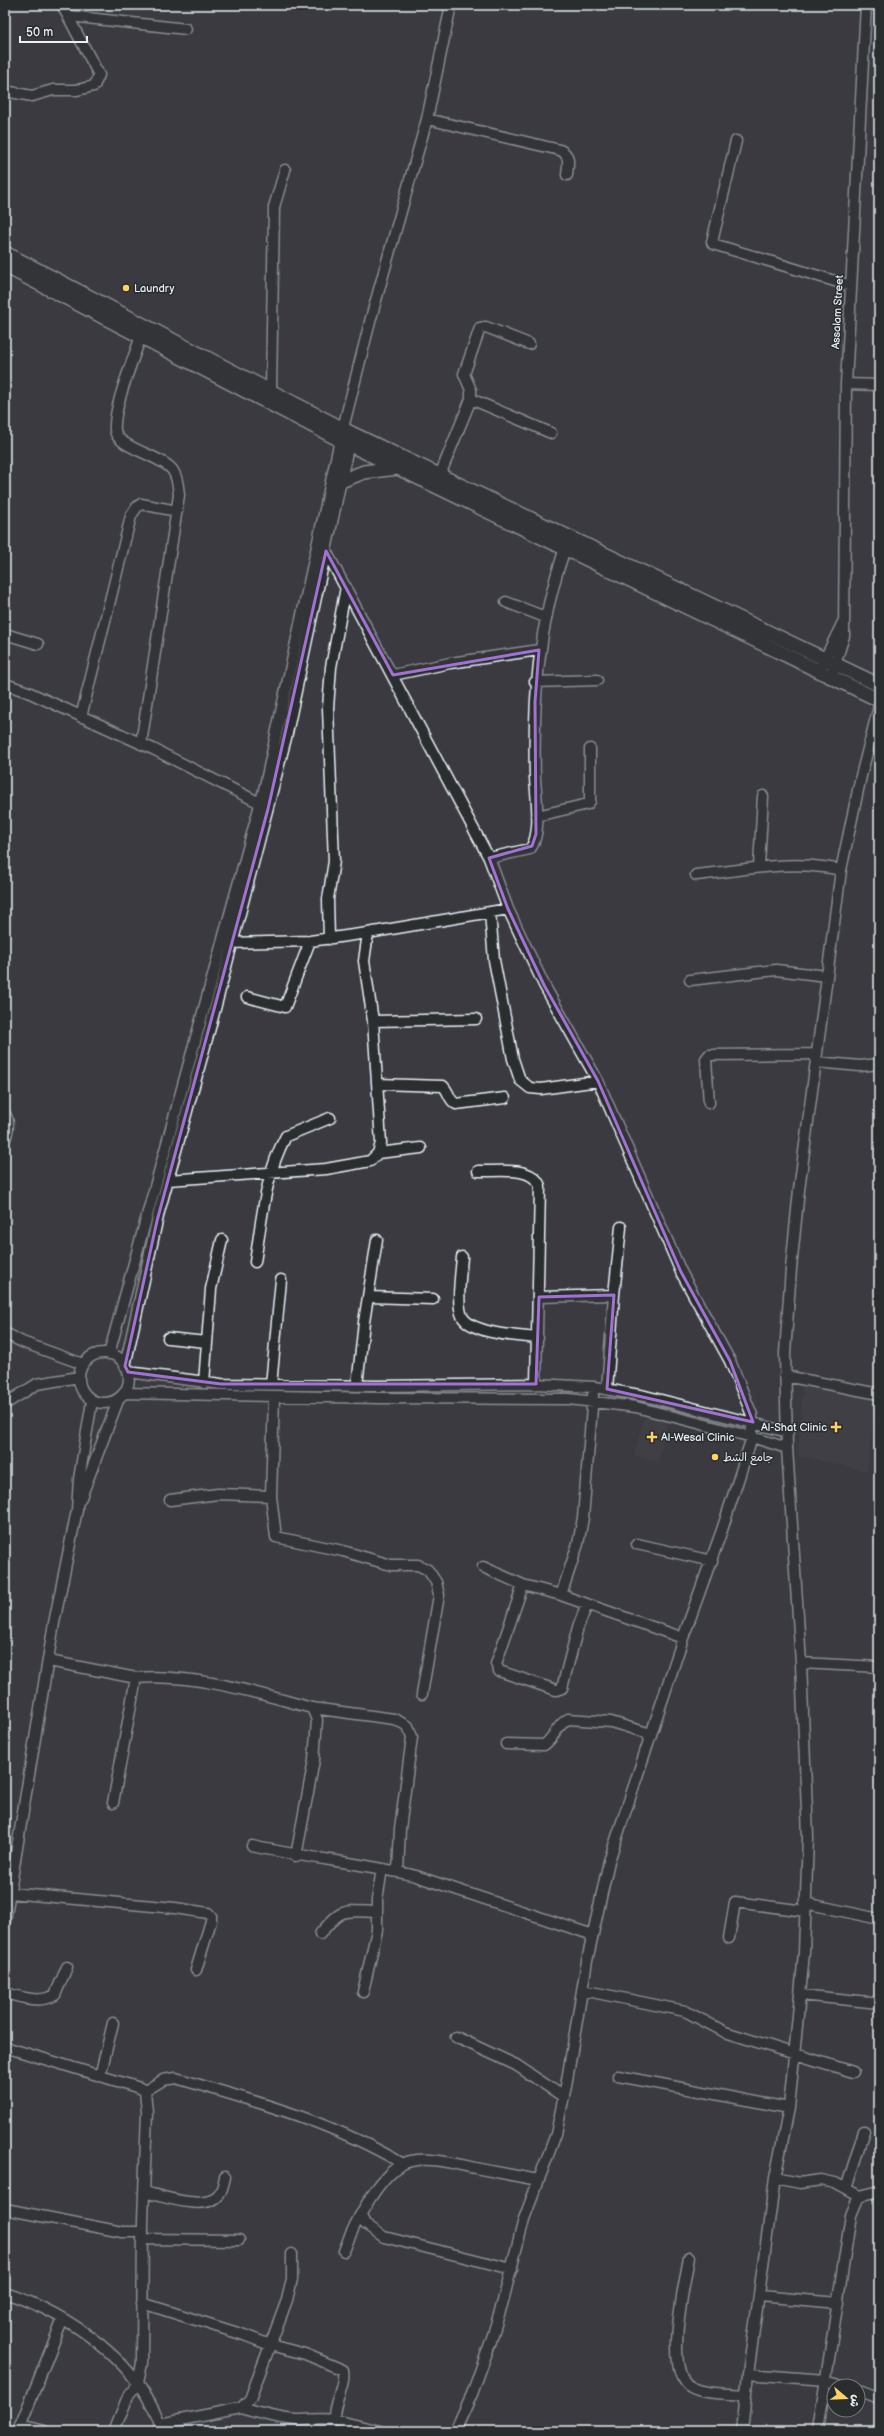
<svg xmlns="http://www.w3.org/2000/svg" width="884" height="2436" font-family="'Balsamiq Sans','Playpen Sans Arabic',sans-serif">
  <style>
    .built { fill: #47444d }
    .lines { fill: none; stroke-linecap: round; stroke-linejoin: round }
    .minor-casing { stroke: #e8f1f8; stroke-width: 13 }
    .major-casing { stroke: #e8f1f8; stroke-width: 16 }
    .minor { stroke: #2a2d2e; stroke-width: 10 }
    .major { stroke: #2a2d2e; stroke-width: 13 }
    .marked { fill: none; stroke: #a171d3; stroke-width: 3; stroke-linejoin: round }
    .poi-dot { fill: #ffd166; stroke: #2a2d2e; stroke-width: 1.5 }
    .labels { text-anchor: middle; stroke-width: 3; stroke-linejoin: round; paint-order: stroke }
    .poi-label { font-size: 11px; fill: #e8f1f8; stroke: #2a2d2e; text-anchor: start }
    .street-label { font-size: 11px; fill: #e8f1f8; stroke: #2a2d2e }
  </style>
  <rect width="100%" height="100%" fill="#3b3a40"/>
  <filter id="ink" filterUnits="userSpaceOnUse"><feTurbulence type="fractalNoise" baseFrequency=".025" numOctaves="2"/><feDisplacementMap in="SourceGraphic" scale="8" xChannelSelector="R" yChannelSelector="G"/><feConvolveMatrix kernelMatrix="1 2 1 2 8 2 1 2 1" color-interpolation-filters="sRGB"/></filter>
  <g filter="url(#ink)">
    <path class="built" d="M803,1383L876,1398L867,1471L798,1456Z
      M645,1412L669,1418L658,1462L634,1456Z"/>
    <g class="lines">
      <g class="minor-casing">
        <path id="minor" d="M69,16L186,29
          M5,91L32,96L53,90H77L94,86L99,75L62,5
          M427,119L560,150C571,155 568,164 567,175
          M736,141L712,242L713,244L851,286
          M141,336C133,360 113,408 115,430C116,448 164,456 173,471C178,478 178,487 179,495L141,744
          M846,384L879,385
          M271,391L274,207L285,170
          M471,399L551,433
          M440,475L471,399V390L464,374L480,328L486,327L529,344
          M326,551L489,858L508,909L544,985L598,1081L681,1272L730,1361L752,1415V1437L722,1530L683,1638L609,1861L587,1961L566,2086L556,2134L524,2219L503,2301L491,2341L472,2394L455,2431
          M506,602L545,617
          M5,634L38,644
          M819,671L843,622
          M393,675L450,663L539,650
          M831,677L844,636L846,384L866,5
          M535,682L597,680
          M5,684L28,692L153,749L260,803
          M81,717L131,516L137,507L141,504L177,511
          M537,816L588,804L590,801V749
          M489,858L530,849C542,835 536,797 535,778C533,697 538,626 565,548
          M759,866L763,796
          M696,875C748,870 789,859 841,870
          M490,913L494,960L513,1059L520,1080L530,1088L541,1089L598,1081
          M329,939L328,899L334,861L328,708L331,667L346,587
          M226,943L310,941L368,933L508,909
          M690,980L776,970L827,976
          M247,997L285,1007L310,941
          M373,1021L476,1019
          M816,1062L860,1066L879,1064
          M377,1084L443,1086C449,1091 449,1101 456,1104L505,1098
          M709,1103L706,1059L709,1055L817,1054
          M5,1114C10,1122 8,1131 5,1139
          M378,1153L421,1148
          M478,1171C497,1172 532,1165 540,1186L536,1384
          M168,1180L326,1169L354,1164L370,1161L378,1153L381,1143L373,1021L364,961L368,933
          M462,1257C461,1272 456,1303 462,1316C471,1334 519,1336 538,1338
          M255,1262C262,1219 265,1174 286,1136L330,1118
          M614,1295L621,1227
          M368,1297L433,1299
          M539,1297L614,1295L607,1389
          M5,1333L22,1342L83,1364
          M168,1338L206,1342
          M79 1378a25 25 0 1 1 50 0a25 25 0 1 1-50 0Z
          M109,1354L264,790L340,440L371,318L427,119L451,5
          M125,1366L159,1212L210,1028L286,738L350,438
          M128,1372L221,1384L378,1386L536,1384L594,1387L645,1396L788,1432
          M785,1376L879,1394
          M204,1383L211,1289L222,1240
          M271,1385L281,1280
          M357,1386L364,1322L377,1240
          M124,1393L379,1398L569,1399L636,1407L752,1437L787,1448
          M593,1395L583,1518L578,1544L561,1595L683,1638
          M5,1404L37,1384L79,1377
          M271,1496L276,1537L343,1551L391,1565H418L428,1570L436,1582L439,1595L422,1694
          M80,1500L119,1398
          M170,1500L218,1494L271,1496L274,1397
          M637,1544L712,1561
          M483,1567L523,1585
          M561,1595L523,1585L496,1664L499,1671L556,1690L562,1688L578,1627L587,1605
          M49,1661L136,1678L113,1803
          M801,1663L879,1667
          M136,1678C193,1673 257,1693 312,1708L317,1720L314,1760L296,1856
          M312,1708L394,1719L408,1726L412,1737L400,1829L398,1872
          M506,1744L544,1745C554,1738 558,1724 568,1719L611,1722L651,1734
          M252,1846C306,1858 362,1863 416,1876L593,1935
          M10,1893L175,1908L208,1913L211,1916V1921L196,1970
          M805,1903L879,1919
          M5,1921L54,1623L77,1510L79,1479L92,1401
          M320,1934C342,1907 343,1911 377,1912
          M729,1938L735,1902L805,1911
          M582,1990L685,2011L725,2032L853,2072
          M363,1992L377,1930V1900L382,1869
          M5,1993C23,1997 38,2004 55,1995L67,1967
          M800,1995L879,2003
          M456,2037L516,2065L564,2097
          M5,2047L140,2088L145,2091L147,2112L143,2221L142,2363L138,2383L129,2394L114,2431
          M100,2076L113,2023
          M618,2076L789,2108
          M145,2091L163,2080L176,2078C255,2101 333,2122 403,2164
          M775,2178L800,2183L821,2180L835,2183L859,2196
          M846,2189L864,2131
          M144,2192C162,2196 206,2212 219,2195C222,2190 224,2182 225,2177
          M5,2209L122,2232H142
          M361,2216L365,2224L384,2237L512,2269
          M142,2239L239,2240
          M344,2251C353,2226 382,2166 411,2161C432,2157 455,2164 475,2168C496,2172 517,2176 538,2180
          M689,2257C685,2284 663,2372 691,2387C706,2395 729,2393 746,2395
          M5,2293C68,2313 143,2364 162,2431
          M760,2296L838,2303
          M142,2303L244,2335L270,2345L305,2354L343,2370C346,2388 331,2404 335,2420L380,2431
          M748,2374L826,2380L845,2386
          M858,2390L879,2398
          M241,2408C260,2413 278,2419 297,2420C310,2420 322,2418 335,2420
          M160,2424L241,2408L250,2399L287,2300L292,2279V2254
          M20,2425L45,2431
          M18,2431L63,2319
          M742,2431L748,2374L775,2178L789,2108L804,1953L808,1837L801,1663L787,1448L785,1353L791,1269L799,1190L841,870L861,776L879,706
          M818,2431L851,2215L859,2196L879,2191"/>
      </g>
      <g class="major-casing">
        <path id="major" d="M5,253L351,433L879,685
          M5,266L340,440L879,700
          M341,481L364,472L397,468"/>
      </g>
      <use href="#minor" class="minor"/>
      <use href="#major" class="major"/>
    </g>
  </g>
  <path d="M0 0H884V2436H0ZM326,551L393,675L539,650L535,702L536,834L532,846L489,858L508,909L544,985L598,1081L681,1272L730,1361L753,1422L607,1389L614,1295L539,1297L536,1384H221L128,1372L125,1366L157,1221L268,809Z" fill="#3b3a40" fill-opacity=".55" fill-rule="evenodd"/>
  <path class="marked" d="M326,551L393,675L539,650L535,702L536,834L532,846L489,858L508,909L544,985L598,1081L681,1272L730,1361L753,1422L607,1389L614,1295L539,1297L536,1384H221L128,1372L125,1366L157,1221L268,809Z"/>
  <g class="poi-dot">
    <circle cx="126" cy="288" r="4"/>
    <path d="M834 1421h4v4h4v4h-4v4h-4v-4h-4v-4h4z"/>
    <path d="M650 1431h4v4h4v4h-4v4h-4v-4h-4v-4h4z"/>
    <circle cx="715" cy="1457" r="4"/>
  </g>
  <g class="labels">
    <g class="poi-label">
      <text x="134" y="292">Laundry</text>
      <text x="827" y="1431" text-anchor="end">Al-Shat Clinic</text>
      <text x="661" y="1441">Al-Wesal Clinic</text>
      <text x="723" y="1461">جامع الشط</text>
    </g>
    <g class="street-label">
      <text transform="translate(837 312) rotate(-87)" y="4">Assalam Street</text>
    </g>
  </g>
  <rect width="884" height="2436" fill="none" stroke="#2a2d2e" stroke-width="20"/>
  <rect x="10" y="10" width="864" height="2416" fill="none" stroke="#e8f1f8" stroke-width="1.5" filter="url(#ink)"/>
  <g transform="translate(846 2398) rotate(109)"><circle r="19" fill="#2a2d2e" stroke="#767b7f"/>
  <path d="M0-3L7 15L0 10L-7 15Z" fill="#ffd166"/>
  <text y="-6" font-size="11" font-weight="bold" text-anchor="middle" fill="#e8f1f8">ش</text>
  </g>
  <path d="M20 36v6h67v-6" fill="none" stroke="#e8f1f8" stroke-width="2"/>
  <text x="26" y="36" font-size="12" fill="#e8f1f8" stroke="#2a2d2e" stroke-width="3" paint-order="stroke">50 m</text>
</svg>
